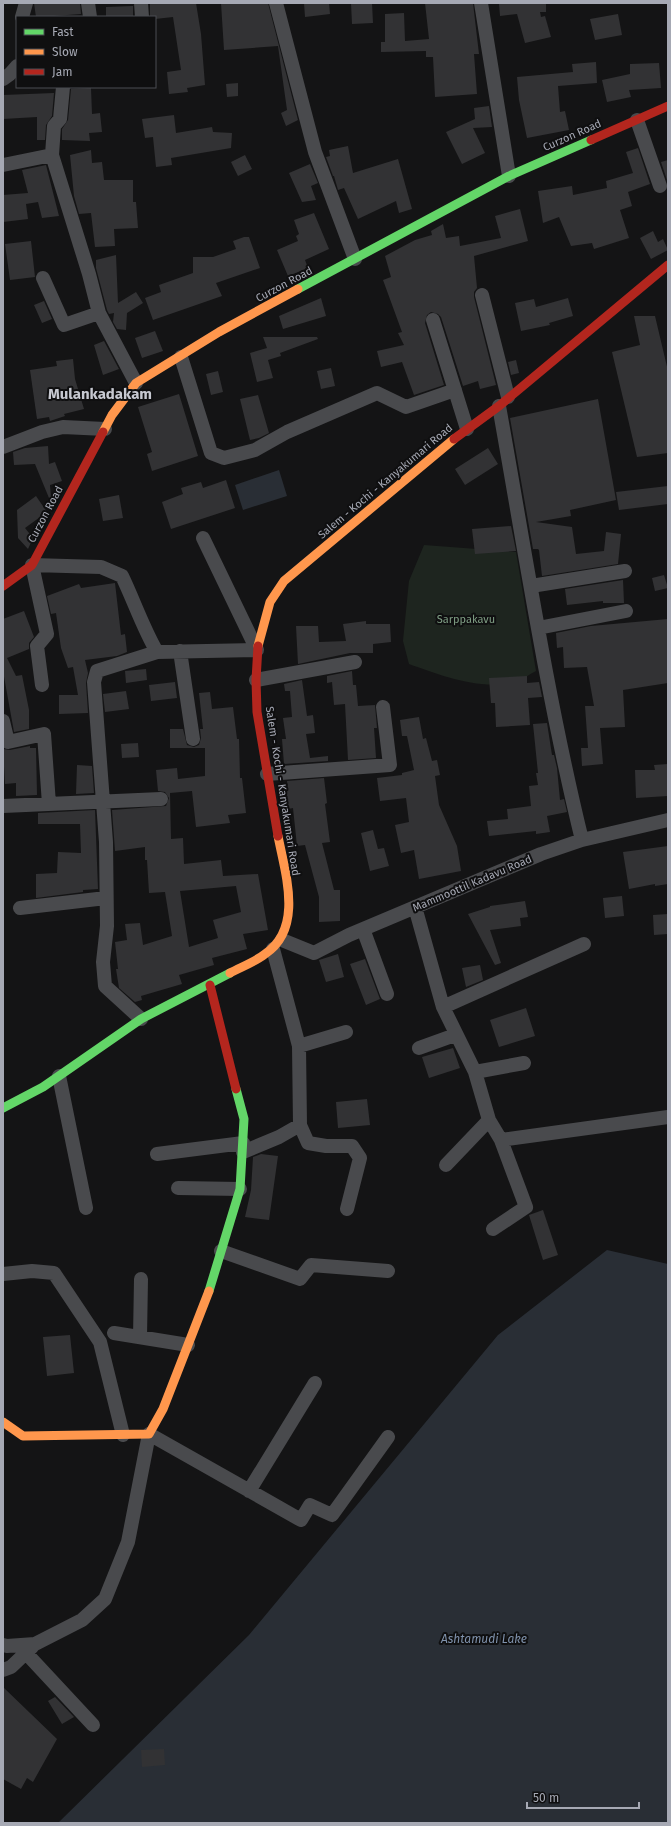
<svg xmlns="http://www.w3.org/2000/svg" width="671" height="1826" font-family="'Fira Sans',sans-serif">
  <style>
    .green { fill: #1e251f }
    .water { fill: #292e35 }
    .building { fill: #323234; fill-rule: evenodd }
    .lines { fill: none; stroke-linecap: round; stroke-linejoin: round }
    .street { stroke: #494a4d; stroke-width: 14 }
    .fast { stroke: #63d668; stroke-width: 9 }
    .slow { stroke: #ff974d; stroke-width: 9 }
    .jam { stroke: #b3261e; stroke-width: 9 }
    .labels { text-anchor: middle; stroke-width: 4; stroke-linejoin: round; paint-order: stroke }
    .street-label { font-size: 11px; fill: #a6a9b4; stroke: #0f0f10 }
    .park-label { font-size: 11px; fill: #7f9e84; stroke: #0f0f10 }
    .water-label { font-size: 12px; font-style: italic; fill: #8093ad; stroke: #0f0f10 }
    .district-label { font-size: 15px; font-weight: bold; fill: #c7c9d1; stroke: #0f0f10 }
  </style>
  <rect width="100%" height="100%" fill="#141415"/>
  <path class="green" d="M424,545L516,552L536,671C530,674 523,679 517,681C483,692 440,675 409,664L403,641L409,581Z"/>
  <path class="water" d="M279,470L287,496L243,510L235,485Z
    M607,1250L668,1264V1823H58L249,1635L498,1335Z"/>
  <path class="building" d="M34,3H80L81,14L54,16V17H36Z
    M196,3L201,34L205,85L187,88L188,92L169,94L167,72L181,70L173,17L155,19V17H150V4Z
    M221,3H268L298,120L286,126L281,113L287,110L278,46L224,50Z
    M304,3H329L330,14L305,17Z
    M351,3H372L373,23L352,24Z
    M425,3H473L479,54H474L477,94L435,97L433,57H426V51L381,52V42H385V14L404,13L405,41L429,39Z
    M499,3H546V12H540L541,17L545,16L551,37L525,43L517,14L500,16Z
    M133,6V17H106V7Z
    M618,14L622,35L595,40L590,19Z
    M596,62L597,83L558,86L560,112L565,111L569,130L527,138L519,100L517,77L573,72L572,64Z
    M659,63L661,88L629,90L631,97L607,102L602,80L630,74V64Z
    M238,83V96L227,97L226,84Z
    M91,88L92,114L100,113L102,132L89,133L90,141L62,140V129L68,120L71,89Z
    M54,93L52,116L46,125L45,140H37V117L3,119V95Z
    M489,106L492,127L473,128L485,153L462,164L446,132L475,119L474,108Z
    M174,115L176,133L212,127L213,132L232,133L231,148L171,158L172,165L156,167L153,137L145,138L142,119Z
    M348,146L353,173L398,159L412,209L399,213L396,201L358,219L344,188L338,190L334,176H333L326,157L330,156L329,150Z
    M638,148L650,184L628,192L632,206L620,210L629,238L594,249L592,243L571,246L559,217L543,223L538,191L572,186L573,195L607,188L606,181L633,173L626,152Z
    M91,150L92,163L102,162L104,180H133V202H136L138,228L114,229L115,246L95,247L91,213L79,214L74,196L70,155Z
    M245,155L252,169L238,176L231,162Z
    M668,160V183L661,162Z
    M310,164L318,183L311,186L316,200L302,202L289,173Z
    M46,165L59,216L42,218L38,202L26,204L28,219L3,222V195L28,193L22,170Z
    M520,209L528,241L474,256L477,288L474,292V297L496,385L480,389L478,381L463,386L441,317L438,314L431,312L427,315L425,323L444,385L414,395L402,362L381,367L377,351L404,345L398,333L402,332L383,280L391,277L385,256L415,240L432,235L431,231L443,224L446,238L459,236L460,246L501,238L495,216Z
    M314,213L329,249L305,260L308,268L288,276L277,250L298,241L296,236L299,234L294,220Z
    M653,231L658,242L663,239L668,250L651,259L640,238Z
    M244,237H249L260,268L216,283L222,296L153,320L145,298L161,292L159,285L193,273V257H213L236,249L233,241Z
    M31,241L35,277L10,280L5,244Z
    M116,255L118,303L136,292L143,303L127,313L126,330L117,329L113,322L114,313L109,314L107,310L96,268V260Z
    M321,298L326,316L283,329L279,316Z
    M568,298L573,316L549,323L550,325L521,331L515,303L534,299L536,307Z
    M44,301L52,319L42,323L34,305Z
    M634,316H655L668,371V453L637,457L612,352L640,345Z
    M155,331L163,351L142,358L135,338Z
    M263,337H317L318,339L280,353L281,356L268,360L273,378L257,382L250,353L267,348Z
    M104,341L119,369L103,375L94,345Z
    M73,359L75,379L84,409L64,414L65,416L50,421L49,417L37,419L30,370L57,366L56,361Z
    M516,360L519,373L511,375L508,362Z
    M331,368L335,386L321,389L317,371Z
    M218,371L223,392L211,395L206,374Z
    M179,394L198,456L152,471L147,454L152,452L138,407Z
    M258,395L269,433L259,438L250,440L240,399Z
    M598,399L616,500L570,510L571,516L536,522L572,527L576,554L604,551L606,532L621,534L618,564L542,576L539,550L538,549H533L510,418Z
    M48,446L49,464L55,462L62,481L50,485L51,498H49L35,464L14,465L13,452L25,448Z
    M488,448L498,464L465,485L455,469Z
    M226,480L235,508L171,529L162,502L183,494L181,488L201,482L203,488Z
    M668,486V504L619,510L616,492Z
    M119,495L123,518L103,521L99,499Z
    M36,496L47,512L25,528L33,538L28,549L18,538L17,510Z
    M511,526L516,551L475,554L472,529Z
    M664,575L668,588L655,591L652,578Z
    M623,580L624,603H603V601L567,605L565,589Z
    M115,583L121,635L125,634L127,652L117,656L85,660L88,673L86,683L88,713L59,714V695H78L73,667L68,668L61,648L56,613L51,614L47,596L79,584L81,588Z
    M24,611L34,637L29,643V649L7,658L16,676L22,675L29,710V729L14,732L3,671V619Z
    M668,619V683L623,690L625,727L600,728L603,764L582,766L581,748H588L585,706H594L587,667L564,668L563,647L557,648L556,633L591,626Z
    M366,621V624H390L391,642L373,644V653H350L298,664L296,626H318L319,642L346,641L343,624Z
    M146,669L147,680L126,683L125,671Z
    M352,671L353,685H356L358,706L375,705L377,728H374L376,758L348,760L345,704L334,705L332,682L327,683V676Z
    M527,676V683L539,682L542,697L528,698L530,725L496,727L495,703H491L489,678Z
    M302,680L307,716L313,715L315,733L306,734L310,758L328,756V761L284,764L282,739H286L283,718L292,717L290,691H285L284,684Z
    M175,682L177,698L151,701L149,685Z
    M126,691L129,709L105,712L103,694Z
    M210,692L212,709L233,707L237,739H239L240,778H242L246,813L228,815L230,823L196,827L192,791L170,793L171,839L183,838L184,864L221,860L223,876L258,874L268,930L243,934L247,949L212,958L214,965L179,975L182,984L141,996L142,1000L135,1002L119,988L116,969H118L115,942L127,940L125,924L140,923L143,945L172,936L165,892L149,893L147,860H145V847L115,851L112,810L166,806L169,798L165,792L158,791L156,770L177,768L178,779L205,776V748H170V729H183L187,745L194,747L199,745L201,738L200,729H203L199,693ZM236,886L241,912L213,920L218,938L189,947L180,891Z
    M419,717L423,739L426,738L432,761L437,760L440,775L435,776L439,805L457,846L461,871L419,879L414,850L401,853L395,825L409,822L406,798L380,801L377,778L402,775V773L414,770L407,736H402L400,720Z
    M547,723L552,755H554L557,768L560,800L564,799L567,812L547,816L550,832L536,834V831L489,836L487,821L508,819L507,809L531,806L529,786L538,785L536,773H538L533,724Z
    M138,743L139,757L122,758L121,744Z
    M30,746V748H36L37,795L16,796V783L5,784L3,749L10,750Z
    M668,764V796L636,798L635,770H655L654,765Z
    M77,765L92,766L94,793L76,794Z
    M324,778L327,803L325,804L330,842L322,843L334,890H340V921L319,922V897L305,845L297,846L293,808L288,809L285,791L288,790L287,781Z
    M95,810L98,889L83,890V892L36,898V874L57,873L58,852L81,853L80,824H38V813Z
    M373,830L378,849L384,848L389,866L370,871L361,833Z
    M668,846V884L655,886V884L629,889L623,852Z
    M622,896L624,916L605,918L603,898Z
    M525,901L528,917L520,918L521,926L490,930L501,963L495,965L468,914L490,907V906Z
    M668,914V934L654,935L653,915Z
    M338,954L344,977L326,982L319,960Z
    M365,959L380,999L366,1005L350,964Z
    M480,965L483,980L466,987L462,968Z
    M526,1008L535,1036L499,1047L490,1020Z
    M453,1048L460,1068L429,1078L422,1057Z
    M367,1099L370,1125L338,1128L336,1102Z
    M261,1154L278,1156L269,1220L245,1217L251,1190L253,1157Z
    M543,1210L558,1255L543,1260L529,1215Z
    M70,1335L74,1373L47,1376L43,1337Z
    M3,1687L57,1739L33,1782L27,1778L21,1789L3,1779Z
    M55,1697L74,1717L62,1724L48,1701Z
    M164,1749L165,1765L142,1767L141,1750Z"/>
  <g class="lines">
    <path class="street" d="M88,3L90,17
      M141,3L142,17
      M276,3L315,152L355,259
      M481,3L509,176
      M22,17L26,3
      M3,79L10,74L17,66
      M63,87L60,119L54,126L52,155L89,274L99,313L136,383
      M637,120L660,186
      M3,165L52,155
      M43,278L64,325L99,313
      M482,295L508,397
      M433,320L467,429
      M181,357L211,453L224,458L255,450L287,432L377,393L406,407L455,390
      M499,406C525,551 547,697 582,840
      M3,447L42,432L63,427L105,429
      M531,586L625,571
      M538,628L626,611
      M180,651L193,739
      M256,680L355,662
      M42,685L37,646L47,634L32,565L101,567L122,576C134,601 143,628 157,652L257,650L203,538
      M3,721L8,742L44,734L49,804
      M267,774L390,765L383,707
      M3,806L161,799
      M415,907L443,1007L475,1072L489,1120L501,1140L668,1117
      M20,908L106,898
      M363,929L387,994
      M282,940L314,953L349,935L541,854L582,840L668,820
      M443,1007L584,944
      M141,1019L105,986L103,962L107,926L106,842L94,682L97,671L157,652
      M299,1046L346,1032
      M419,1048L455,1035
      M475,1072L524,1063
      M59,1076L86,1208
      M300,1125L308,1143L326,1146H352L360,1158L347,1209
      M243,1152L279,1137L300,1125L299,1046L273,949
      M157,1154L243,1143
      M446,1165L489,1120
      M178,1188L240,1189
      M493,1229L526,1207L501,1140
      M221,1251L300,1279L311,1265L388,1271
      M3,1274L32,1271L54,1273L100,1342L123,1435
      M114,1333L188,1345
      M140,1337L141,1279
      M249,1491L315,1383
      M3,1645L7,1646L35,1644L82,1620L105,1599L128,1542L149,1434L301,1520L310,1505L332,1515L388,1437
      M26,1653L93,1725
      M3,1670L11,1667L32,1647"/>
    <path class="fast" d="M298,289L509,176L591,140
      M3,1108L43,1087L141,1019L230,973
      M209,1291L240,1189L244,1119L236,1089"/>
    <path class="slow" d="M103,432L112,415L136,383L219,332L298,289
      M258,646L270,602L284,581L454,439
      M230,973C241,967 255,962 265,954C304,928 285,873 278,836
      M3,1422L23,1436L149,1434L163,1409L209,1291"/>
    <path class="jam" d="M591,140L668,106
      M454,439L499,406L668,265
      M3,586L32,565L103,432
      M258,646L256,680L257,712L278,836
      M210,985L236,1089"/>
  </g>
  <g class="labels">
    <g class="street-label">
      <text transform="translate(572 135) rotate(-24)" y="4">Curzon Road</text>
      <text transform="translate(284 284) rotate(-28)" y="4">Curzon Road</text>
      <text transform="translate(385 481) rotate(-40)" y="4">Salem - Kochi - Kanyakumari Road</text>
      <text transform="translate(45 514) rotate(-62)" y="4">Curzon Road</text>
      <text transform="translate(283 791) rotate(81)" y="4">Salem - Kochi - Kanyakumari Road</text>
      <text transform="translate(472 883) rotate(-23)" y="4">Mammoottil Kadavu Road</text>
    </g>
    <g class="park-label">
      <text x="466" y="623">Sarppakavu</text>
    </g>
    <g class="water-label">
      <text x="484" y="1643">Ashtamudi Lake</text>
    </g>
    <g class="district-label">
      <text x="100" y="399">Mulankadakam</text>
    </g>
  </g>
  <rect width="671" height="1826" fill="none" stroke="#a6a9b4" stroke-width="8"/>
  <rect x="16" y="16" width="140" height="72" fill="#0f0f10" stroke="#4b4d52"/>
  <rect x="24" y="29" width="20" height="6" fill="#63d668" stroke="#4b4d52"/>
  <text x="52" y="36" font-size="12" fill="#a6a9b4">Fast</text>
  <rect x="24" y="49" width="20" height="6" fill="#ff974d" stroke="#4b4d52"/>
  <text x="52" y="56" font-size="12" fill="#a6a9b4">Slow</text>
  <rect x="24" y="69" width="20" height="6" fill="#b3261e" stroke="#4b4d52"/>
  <text x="52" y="76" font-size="12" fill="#a6a9b4">Jam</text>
  <path d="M527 1802v6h112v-6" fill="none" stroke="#a6a9b4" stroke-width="2"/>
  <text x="533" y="1802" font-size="12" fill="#a6a9b4" stroke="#0f0f10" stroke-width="3" paint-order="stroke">50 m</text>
</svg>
